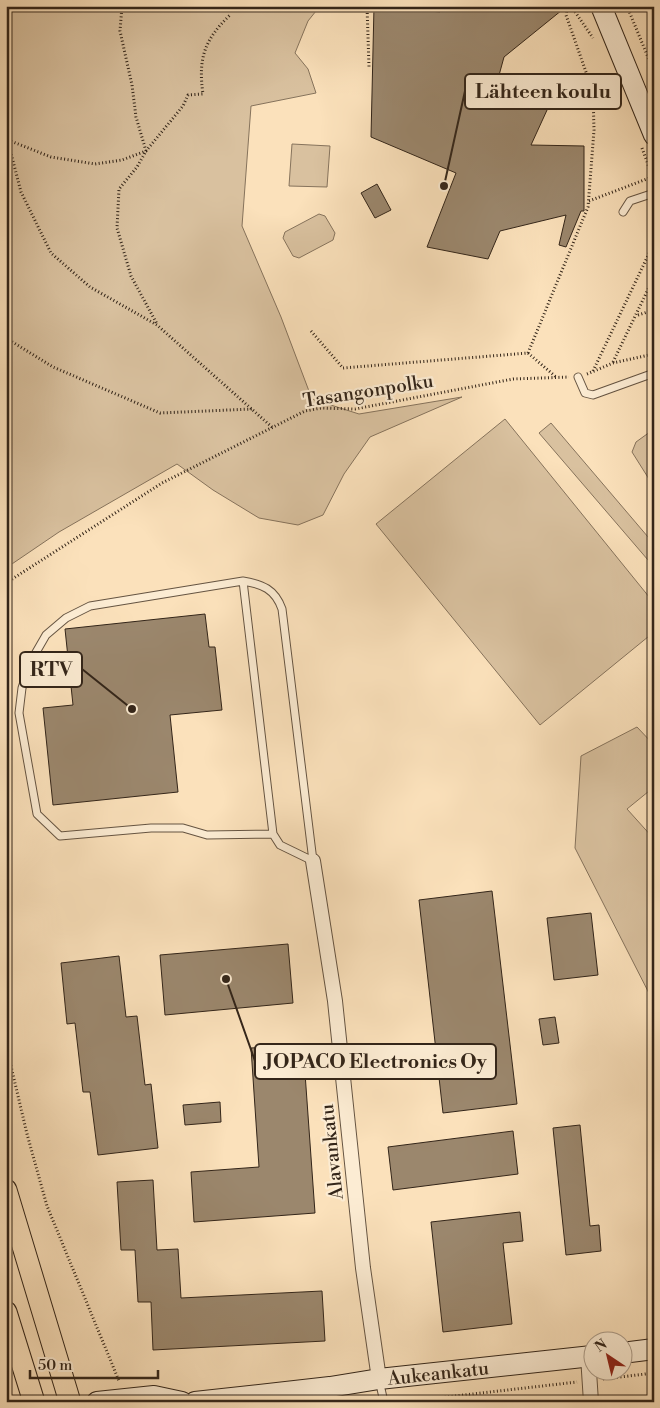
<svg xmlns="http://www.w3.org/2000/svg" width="660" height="1408" font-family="'Libre Bodoni',serif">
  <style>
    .green { fill: #d9c19f; stroke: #86735c }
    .building { fill: #9b876d; stroke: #332519 }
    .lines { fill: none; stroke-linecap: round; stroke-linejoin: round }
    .lane-casing { stroke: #655442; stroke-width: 9 }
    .street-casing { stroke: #655442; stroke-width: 16 }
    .secondary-casing { stroke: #332519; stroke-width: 22 }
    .primary-casing { stroke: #332519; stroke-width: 23 }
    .path { stroke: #332519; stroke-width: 3; stroke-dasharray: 1 2.5; stroke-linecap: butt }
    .lane { stroke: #fcecd3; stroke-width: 7 }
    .street { stroke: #fcecd3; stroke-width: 14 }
    .secondary { stroke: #fcecd3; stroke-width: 20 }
    .primary { stroke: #fbe1bb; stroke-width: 21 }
    .labels { text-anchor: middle; stroke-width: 4.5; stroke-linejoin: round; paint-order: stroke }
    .street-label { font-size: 19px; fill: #332519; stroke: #fcecd3 }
    .leader { fill: none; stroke: #332519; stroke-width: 2 }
    .callout-dot { fill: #332519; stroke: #fcecd3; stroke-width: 2 }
    .callout { fill: #fcecd3; stroke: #332519; stroke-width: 2 }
    .callout-label { font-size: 20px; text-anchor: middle; font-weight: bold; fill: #332519 }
  </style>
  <rect width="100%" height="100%" fill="#fbe1bb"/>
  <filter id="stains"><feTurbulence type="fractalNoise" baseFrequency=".004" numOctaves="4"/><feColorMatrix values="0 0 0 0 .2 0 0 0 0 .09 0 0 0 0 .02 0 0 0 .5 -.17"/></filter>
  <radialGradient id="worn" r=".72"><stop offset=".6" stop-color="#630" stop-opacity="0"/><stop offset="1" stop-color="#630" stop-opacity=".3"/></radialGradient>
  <path class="green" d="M6,6H320L308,21L295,53L308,69L316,93L251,106L242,226L281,317L312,399L359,414L462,397L370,437L344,474L323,515L298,525L259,518L213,490L177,464L59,532L6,568Z
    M292,144L330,146L327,187L289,186Z
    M319,214L325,216L335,233L333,240L299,258L293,256L283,238L285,232Z
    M505,419L654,603V632L540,725L376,524Z
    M551,423L654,544V567L539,433Z
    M654,429V487L632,452L636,442Z
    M637,727L654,745V787L627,809L654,839V1003L575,848L581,756Z"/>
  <path class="building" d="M374,6L440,12L446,6H567L504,57L498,79L520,89L553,97L531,145L584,146V211H581L566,247L559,245L566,215L500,231L488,259L427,247L456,173L371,137Z
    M377,184L391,210L375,218L361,193Z
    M205,614L209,647H215L222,710L170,715L178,792L53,805L43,708L73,705L65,629Z
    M492,891L517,1104L443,1113L419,900Z
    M591,913L598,975L554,980L547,918Z
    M288,944L293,1003L165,1015L160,955Z
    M119,956L126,1017L137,1016L145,1085L151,1084L158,1148L98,1155L90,1092H83L75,1023L67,1024L61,963Z
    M555,1017L559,1043L543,1045L539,1019Z
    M303,1045L315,1213L194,1222L191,1172L259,1167L251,1048Z
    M220,1102L221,1122L185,1125L183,1105Z
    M580,1125L590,1226L599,1225L601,1251L566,1255L553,1128Z
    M513,1131L518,1174L393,1190L388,1147Z
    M153,1180L157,1250L178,1249L181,1298L322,1291L325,1341L153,1350L151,1302H138L135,1250H121L117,1182Z
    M520,1212L523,1241L503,1243L512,1324L443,1332L431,1222Z"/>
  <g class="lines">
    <g class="lane-casing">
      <path id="lane" d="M623,212L630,201L654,193
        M578,377L585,393L593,395L654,373
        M243,581C262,584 275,589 282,609L313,861L280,845L273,834L207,835L183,828H151L60,836L37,814L19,713L22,688L31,661L46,635L66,618L90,606Z
        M243,581L273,834
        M379,1380L384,1402"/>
    </g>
    <g class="street-casing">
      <path id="street" d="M313,861L335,1001L363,1268L379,1379
        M588,1356L591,1402"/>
    </g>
    <g class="secondary-casing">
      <g id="secondary">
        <path d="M601,6L654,135"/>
        <path d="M622,1353L654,1349"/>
        <path d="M97,1402L154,1396L182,1402"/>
        <path id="s1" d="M195,1402L330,1387L379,1379L592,1356"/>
      </g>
    </g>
    <g class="primary-casing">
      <path id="primary" d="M6,1190L70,1402
        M6,1312L34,1402"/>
    </g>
    <path class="path" d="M122,6L120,31L132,85L136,117L146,151L137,167L119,189L117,228L131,276L157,324
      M367,6L369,67
      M571,6L593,38
      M627,6L654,72
      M6,134L21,192L51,253L90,287L157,325L273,428
      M8,140L51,157L95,164L122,160L146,151L183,106L188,95L203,94C198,59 204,40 230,15
      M642,148L654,181
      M589,201L652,177
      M638,315L654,310
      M311,331L343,368L528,353L588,207L594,130L593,92L566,15L568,6
      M6,338L53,367L160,413L252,409
      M528,353L556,377
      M613,362L654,277
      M593,371L654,243
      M587,374L613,363L654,354
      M6,583L162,483L305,411L321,408L355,409L513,379L569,377
      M6,1045L27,1134L47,1206L119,1381
      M603,1379L654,1373
      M403,1402L577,1382"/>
    <use href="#lane" class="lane"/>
    <use href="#street" class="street"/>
    <use href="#secondary" class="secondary"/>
    <use href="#primary" class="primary"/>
  </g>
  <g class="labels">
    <g class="street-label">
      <text transform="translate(368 390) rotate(-9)" y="7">Tasangonpolku</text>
      <text transform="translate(331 1152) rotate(-96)" y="7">Alavankatu</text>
      <text dy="7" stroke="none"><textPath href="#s1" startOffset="245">Aukeankatu</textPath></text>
    </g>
  </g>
  <path class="leader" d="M444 186L465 91M132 709L82 669M226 979L255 1061"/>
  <g class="callout-dot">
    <circle cx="444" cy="186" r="5"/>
    <circle cx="132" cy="709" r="5"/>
    <circle cx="226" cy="979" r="5"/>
  </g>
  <g class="callout">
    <rect x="465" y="74" width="156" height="35" rx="5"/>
    <rect x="20" y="652" width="62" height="35" rx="5"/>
    <rect x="255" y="1044" width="241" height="35" rx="5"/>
  </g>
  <g class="callout-label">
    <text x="543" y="98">Lähteen koulu</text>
    <text x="51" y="676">RTV</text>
    <text x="376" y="1068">JOPACO Electronics Oy</text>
  </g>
  <rect width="660" height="1408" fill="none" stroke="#fbe1bb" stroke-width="25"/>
  <rect x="8" y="8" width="645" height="1393" fill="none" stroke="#332519" stroke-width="2.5"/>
  <rect x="12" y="12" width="635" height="1383" fill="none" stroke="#332519"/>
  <g transform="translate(608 1356) rotate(325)"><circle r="24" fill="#fcecd3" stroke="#ac9c89"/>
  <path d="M0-4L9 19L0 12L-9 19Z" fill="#8f2418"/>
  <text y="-8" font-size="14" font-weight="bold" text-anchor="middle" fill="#332519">N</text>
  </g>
  <path d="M30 1370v8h128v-8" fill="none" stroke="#332519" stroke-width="2.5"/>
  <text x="38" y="1370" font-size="15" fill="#332519" stroke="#fcecd3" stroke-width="4" paint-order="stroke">50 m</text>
  <rect width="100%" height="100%" filter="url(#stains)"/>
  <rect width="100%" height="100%" fill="url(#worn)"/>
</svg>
